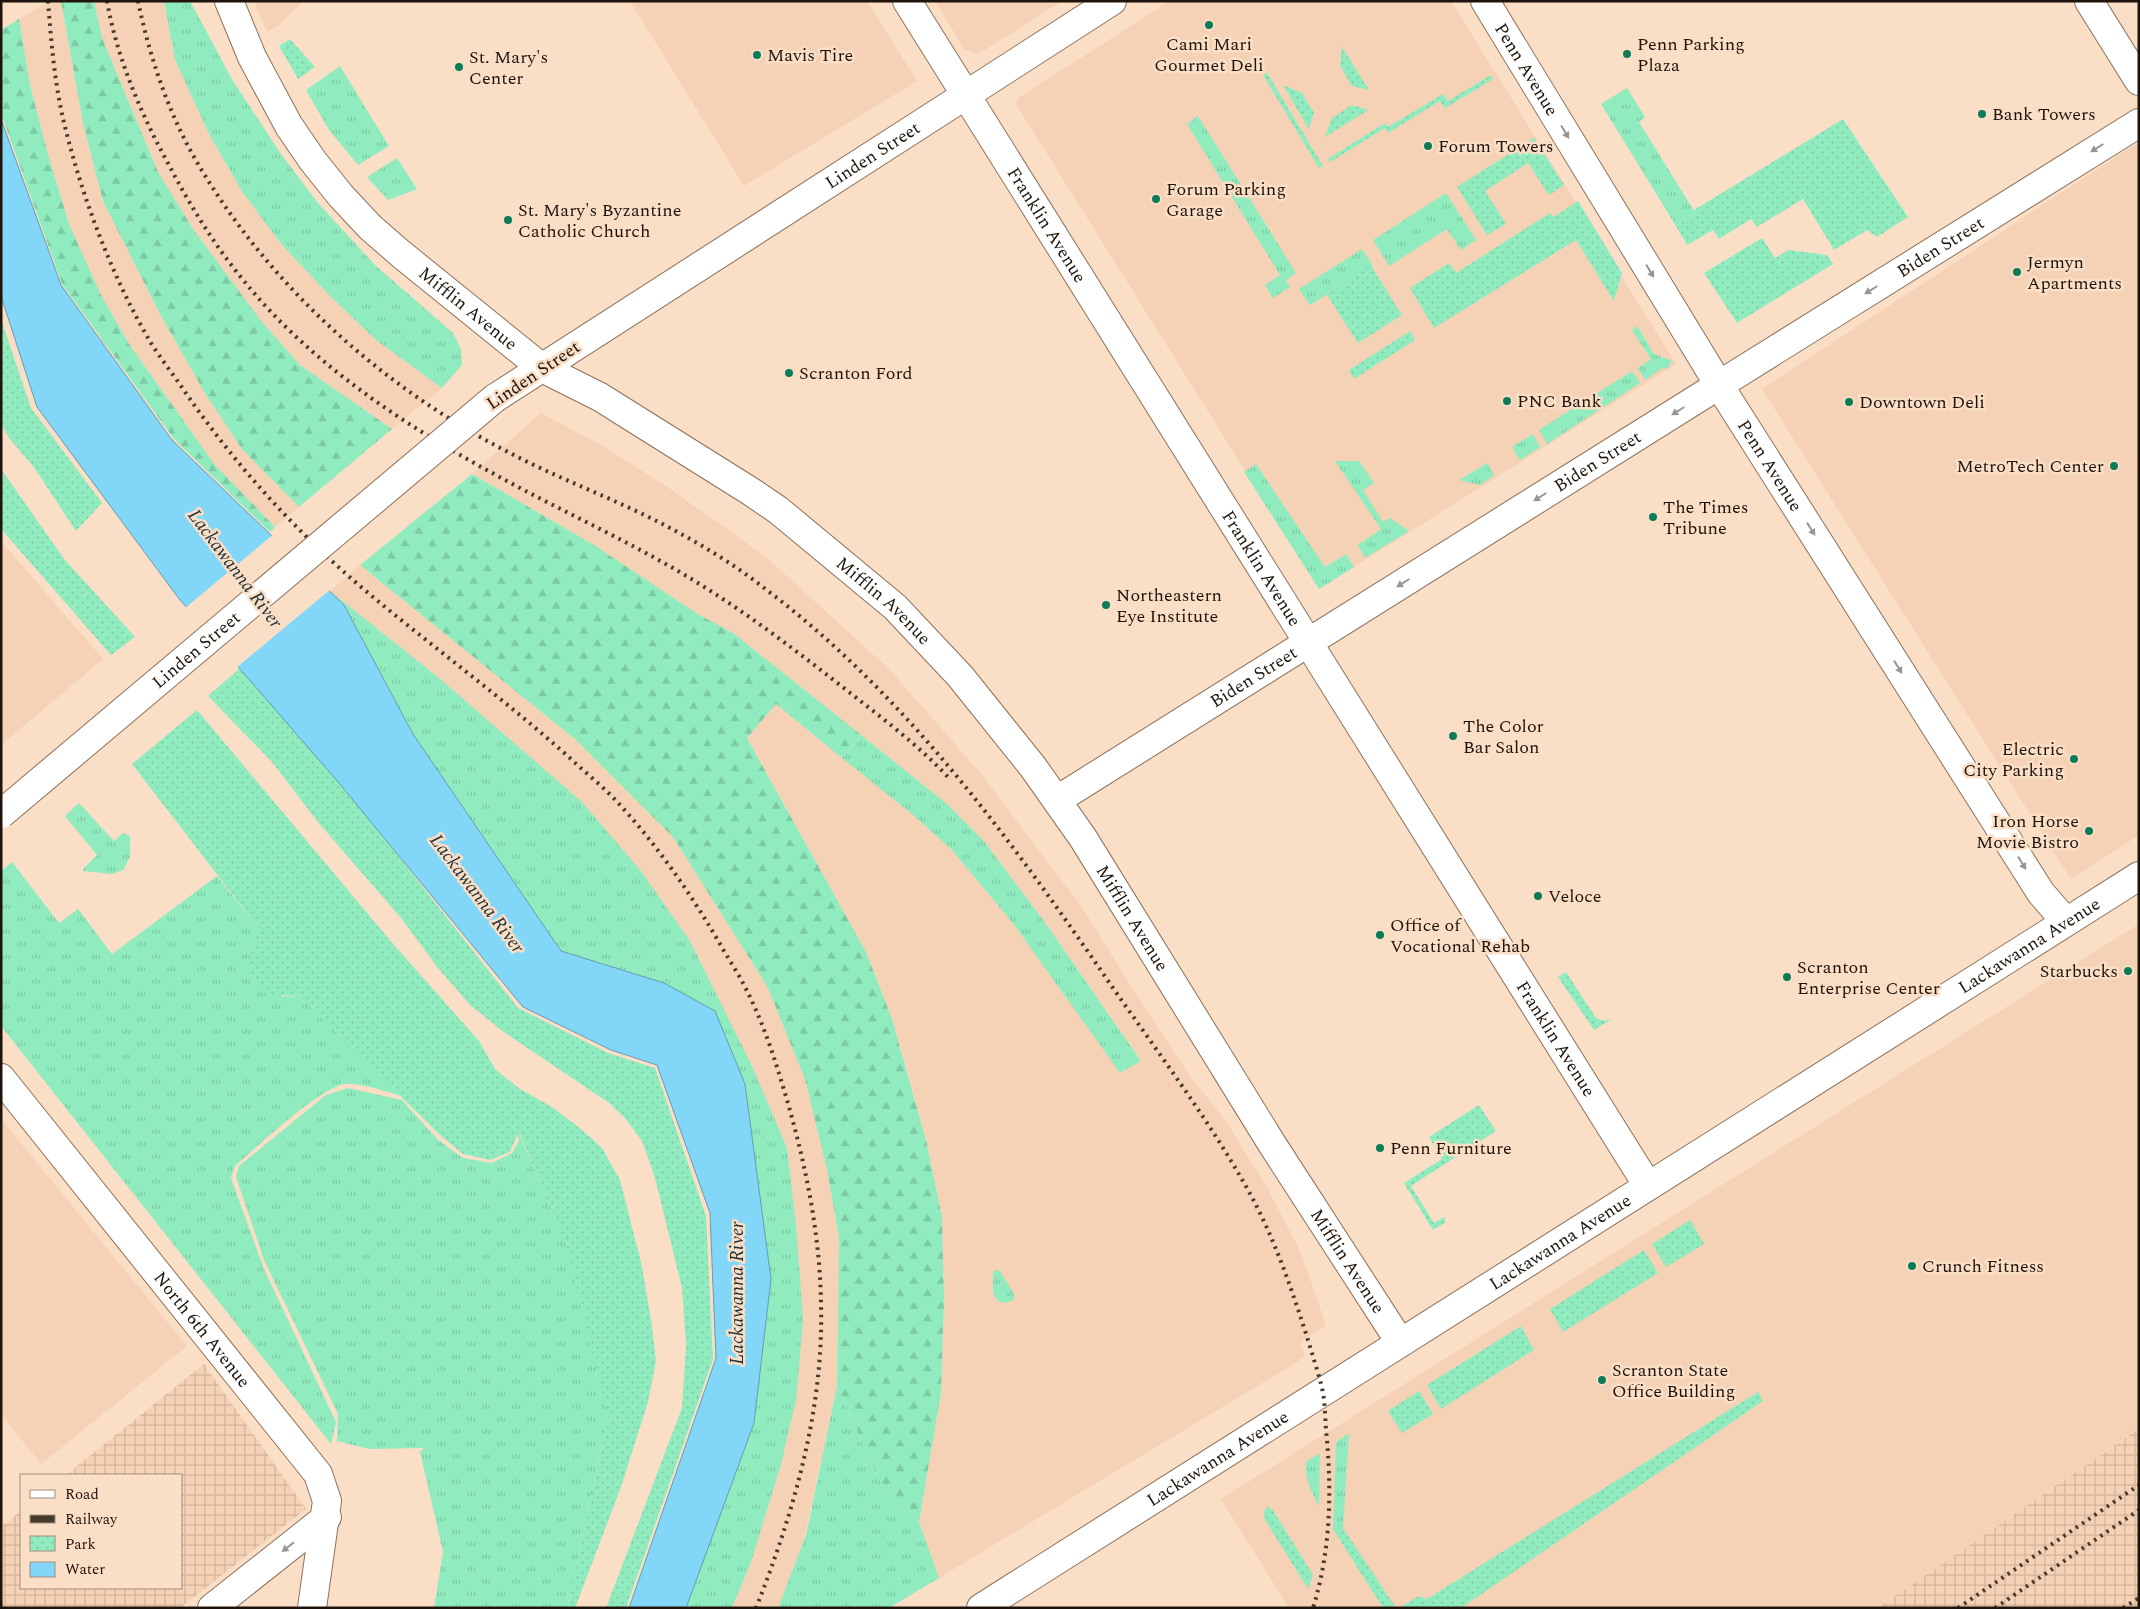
<svg xmlns="http://www.w3.org/2000/svg" width="2140" height="1609" font-family="Spectral,serif">
  <style>
    .built { fill: #f5d1b5 }
    .industrial { fill: url(#industrial-grid) }
    .grass { fill: url(#grass-tufts) }
    .forest { fill: url(#forest-firs) }
    .park { fill: url(#park-dots) }
    .water { fill: #82d7f8; stroke: #649cb1 }
    .pier { fill: #fbdec6 }
    .lines { fill: none; stroke-linecap: round; stroke-linejoin: round }
    .minor-casing { stroke: #8b715c; stroke-width: 30 }
    .major-casing { stroke: #8b715c; stroke-width: 30 }
    .minor { stroke: #fff; stroke-width: 28 }
    .major { stroke: #fff; stroke-width: 28 }
    .rail { stroke: #46392d; stroke-width: 4; stroke-dasharray: 2.5 5; stroke-linecap: butt }
    .major-bridge-casing { stroke: #8b715c; stroke-width: 30; stroke-linecap: butt }
    .major-bridge { stroke: #fff; stroke-width: 28 }
    .oneway { fill: #9a9591 }
    .poi-dot { fill: #0c7c58; stroke: #fbdec6; stroke-width: 2 }
    .labels { text-anchor: middle; stroke-width: 5; stroke-linejoin: round; paint-order: stroke }
    .poi-label { font-size: 18px; fill: #1e140b; stroke: #fbdec6; text-anchor: start }
    .street-label { font-size: 18px; fill: #1e140b; stroke: #fbdec6 }
    .water-label { font-size: 19px; font-style: italic; fill: #1c3038; stroke: #fbdec6 }
  </style>
  <defs>
    <pattern id="industrial-grid" width="8" height="8" patternUnits="userSpaceOnUse" patternTransform="scale(1.25)"><rect width="8" height="8" fill="#f5d1b5"/><path d="M0 4h8M4 0v8" fill="none" stroke="#d2b39a"/></pattern>
    <pattern id="grass-tufts" width="24" height="20" patternUnits="userSpaceOnUse" patternTransform="scale(1.25)"><rect width="24" height="20" fill="#90ecbf"/><path d="M3 7l-1-3M5 7V3M7 7l1-3M15 17l-1-3M17 17v-4M19 17l1-3" fill="none" stroke="#7ccaa3"/></pattern>
    <pattern id="forest-firs" width="22" height="20" patternUnits="userSpaceOnUse" patternTransform="scale(1.25)"><rect width="22" height="20" fill="#90ecbf"/><path d="M5 1l3.5 6h-7zM16 11l3.5 6h-7z" fill="#7ccaa3"/></pattern>
    <pattern id="park-dots" width="8" height="8" patternUnits="userSpaceOnUse" patternTransform="scale(1.25)"><rect width="8" height="8" fill="#90ecbf"/><path d="M2 2h.1M6 6h.1" fill="none" stroke="#7ccaa3" stroke-width="1.8" stroke-linecap="round"/></pattern>
  </defs>
  <rect width="100%" height="100%" fill="#fbdec6"/>
  <path class="built" d="M50,1H61L83,123L103,201L161,316L206,395L242,449L299,507L275,527L215,465L129,344L101,295L69,224L47,151L30,85L19,19Z
    M94,1H164L175,60L210,136L243,193L282,245L329,295L376,340L442,388L392,429L300,365L262,322L193,229L158,172L102,38Z
    M254,1H304L279,25L267,32Z
    M630,1H867L917,81L744,186Z
    M935,1H1062L980,53L976,54L965,50Z
    M1170,1H1451L1676,364L1319,589L1016,104L1018,98Z
    M2139,142V835L2071,879L1762,389Z
    M541,413L604,447L663,484L766,557L889,669L977,769L1082,907L1130,985L1188,1073L1227,1123L1268,1189L1301,1253L1326,1325L1300,1342L1305,1357L939,1578L919,1522L941,1393L944,1300L942,1217L926,1140L913,1091L892,1019L866,952L747,737L776,704L912,814L950,848L1012,922L1121,1073L1141,1060L1044,921L983,840L947,804L733,633L696,613L594,545L472,474Z
    M1,541L103,659L1,745Z
    M360,565L576,740L673,837L767,986L805,1079L827,1170L839,1237L837,1386L803,1544L778,1608H732L748,1570L780,1468L803,1320L439,678L330,591Z
    M2139,924V1428L1878,1608H1289L1221,1499Z
    M1,1119L187,1346L41,1464L1,1414Z"/>
  <path class="industrial" d="M204,1364L306,1509L180,1608H1V1527L21,1511V1588H181V1475H66Z
    M2139,1428V1608H1878L2134,1432Z"/>
  <path class="grass" d="M164,1H190L233,81L281,154L318,203L376,266L453,333L461,349L462,365L442,388L376,340L329,295L282,245L243,193L210,136L175,60Z
    M340,66L389,146L358,165L329,130L306,90Z
    M1627,88L1645,117L1639,122L1696,214L1676,226L1601,104Z
    M1198,116L1296,273L1286,280L1290,287L1273,298L1265,285L1280,275L1187,124Z
    M397,158L417,189L388,200L367,177Z
    M1446,193L1476,240L1461,250L1447,229L1389,266L1373,240Z
    M1362,249L1373,266L1310,305L1299,289Z
    M1637,326L1654,354L1672,361L1667,369L1662,368L1645,380L1638,368L1651,359L1632,330Z
    M1632,371L1640,383L1547,444L1539,430Z
    M1533,434L1540,447L1520,460L1512,447Z
    M1335,461H1359L1374,483L1363,490L1383,522L1390,518L1409,531L1365,558L1358,545L1381,529Z
    M1487,463L1494,475L1480,485L1459,480Z
    M1256,464L1325,567L1346,554L1354,567L1319,589L1244,472Z
    M330,591L439,678L582,802L641,871L690,941L752,1066L787,1148L796,1225L803,1320L796,1400L780,1468L750,1565L732,1608H686L754,1423L771,1279L745,1084L664,983L561,951L413,734L344,605Z
    M861,735L947,804L983,840L1044,921L1141,1061L1120,1073L1012,922L950,848L912,814L842,758Z
    M79,803L114,841L123,833L130,836V857L123,870L112,874L83,871L84,868L97,855L65,816Z
    M12,862L59,923L78,909L112,954L217,876L259,929L251,953L282,996L300,997L402,1096C386,1092 361,1082 345,1084C319,1088 258,1146 235,1166L231,1178L264,1269L336,1422L331,1444L1,1026V871Z
    M348,1088L402,1100L438,1140L463,1158L492,1163L512,1153L519,1141L515,1123L568,1249L582,1251L608,1417L568,1608H434L443,1552L420,1452L424,1448L369,1449L337,1441L338,1414L264,1260L236,1177L239,1166L326,1095Z
    M996,1270L1000,1271L1014,1294V1300L1005,1303L998,1301L993,1293V1272Z
    M837,1386L887,1497L919,1522L939,1578L889,1608H778L806,1535Z
    M1349,1433L1343,1528L1336,1534L1333,1530L1336,1442Z
    M1320,1453L1319,1507C1312,1492 1304,1479 1306,1462Z"/>
  <path class="forest" d="M61,1H94L102,38L158,172L193,229L262,322L300,365L392,429L299,507L242,449L206,395L161,316L103,201L83,123Z
    M19,19L30,85L47,151L69,224L101,295L129,344L215,465L275,527L270,532L174,439L62,284L1,113V30Z
    M472,474L594,545L696,613L733,633L861,735L842,758L776,704L747,738L866,952L892,1019L926,1140L942,1217L944,1300L941,1393L919,1522L887,1497L837,1386L839,1237L827,1170L805,1079L767,986L673,837L576,740L360,565Z"/>
  <path class="park" d="M290,39L315,67L298,79L279,46Z
    M1342,47L1369,90L1352,86L1340,66Z
    M1267,73L1323,166L1319,168L1263,75Z
    M1491,75L1493,79L1445,108L1440,101L1388,133L1385,128L1330,162L1328,159L1385,123L1388,127L1443,94L1448,101Z
    M1283,85L1302,93L1314,113L1309,129Z
    M1352,105L1368,110L1325,137L1332,118Z
    M1843,119L1908,217L1877,237L1867,230L1834,250L1803,199L1757,227L1751,219L1719,239L1713,230L1687,245L1676,226L1696,214L1694,210Z
    M1534,138L1564,185L1549,195L1528,163L1485,191L1506,224L1487,235L1457,187Z
    M1578,201L1622,273L1614,301L1576,240L1434,328L1410,288L1449,263L1456,273L1550,213L1554,217Z
    M1762,238L1775,258L1788,250L1827,255L1833,264L1737,323L1704,273Z
    M1371,266L1402,315L1358,343L1327,295Z
    M1,319L31,408L102,503L76,531L33,466L9,438L1,424Z
    M1410,331L1415,340L1354,379L1349,370Z
    M1,469L65,560L135,637L111,655L1,529Z
    M246,663L518,1008L608,1053L655,1068L706,1216L713,1359L626,1608H606L682,1408L686,1345L682,1288L655,1178L642,1141L625,1118L609,1103L505,1033L470,1005L438,968L401,918L317,821L272,762L208,696Z
    M197,710L394,945L479,1041L495,1069L520,1089L552,1107L581,1129L602,1148L620,1180L641,1262L651,1319L656,1361L648,1402L621,1487L575,1608H568L608,1417L568,1250L519,1131L510,1152L490,1160L463,1154L441,1136L300,997L264,993L251,975V953L259,929L132,764Z
    M1566,972L1596,1018L1604,1021L1612,1019L1594,1030L1558,977Z
    M1479,1105L1496,1131L1411,1186L1434,1223L1444,1217L1446,1222L1433,1230L1404,1183L1442,1159L1429,1137Z
    M1690,1220L1704,1244L1666,1267L1652,1244Z
    M1644,1250L1658,1273L1563,1332L1550,1309Z
    M1521,1326L1534,1350L1441,1409L1427,1385Z
    M1419,1391L1433,1414L1402,1433L1388,1411Z
    M1758,1392L1763,1401L1461,1608H1399L1419,1596L1427,1599Z
    M1267,1507L1272,1509L1313,1575L1308,1589L1264,1518V1512Z
    M1343,1528L1396,1608H1383L1336,1534Z"/>
  <path class="water" d="M1,119L61,285L172,440L344,605L413,734L561,951L664,983L715,1011L745,1084L771,1279L754,1423L686,1608H629L716,1358L710,1213L657,1065L611,1050L523,1007L339,783L180,600L37,407L1,296Z"/>
  <path class="pier" d="M274,534L331,589L236,668L184,609Z"/>
  <g class="lines">
    <g class="minor-casing">
      <g id="minor">
        <path id="s1" d="M229,1L252,57L289,126L313,161L341,196L370,227L401,254L542,368L600,397L750,491L778,510L895,607L960,676L1033,767L1083,838L1272,1144L1400,1342"/>
        <path id="s2" d="M907,1L1648,1186"/>
        <path id="s3" d="M1057,800L1719,385"/>
        <path id="s4" d="M1,1078L318,1474L327,1501L312,1608"/>
        <path d="M212,1608L327,1517"/>
      </g>
    </g>
    <g class="major-casing">
      <g id="major">
        <path id="s5" d="M1485,1L1719,385L2041,893L2066,922"/>
        <path d="M2089,1L2139,81"/>
        <path id="s6" d="M1719,385L2139,123"/>
        <path id="s7" d="M495,398L1112,1"/>
        <path id="s8" d="M981,1608L2139,876"/>
      </g>
    </g>
    <use href="#minor" class="minor"/>
    <use href="#major" class="major"/>
    <path class="rail" d="M48,1C51,39 54,77 62,114C79,189 111,276 151,343C161,359 173,374 183,389C235,465 297,533 367,592C435,649 507,701 572,760C588,775 606,789 621,806C659,848 691,894 720,944C729,960 740,976 748,993C765,1027 776,1063 787,1100C806,1166 820,1235 821,1304C824,1408 794,1512 756,1608
      M107,1C117,59 142,116 170,167C191,207 215,246 244,281C309,362 405,426 496,475C552,506 609,532 664,563C732,601 793,648 854,696C886,721 920,747 948,777
      M138,1C150,59 170,118 201,169C273,289 384,388 508,452C561,480 618,500 670,528C704,546 738,567 768,591C909,698 1014,844 1113,988C1159,1054 1209,1120 1248,1190C1274,1237 1291,1287 1307,1337C1312,1354 1318,1371 1322,1388C1325,1401 1325,1416 1326,1430C1332,1489 1331,1550 1313,1608
      M1958,1608L2139,1485
      M1995,1608L2139,1510
      M2123,1608L2139,1598"/>
    <g class="major-bridge-casing">
      <g id="major-bridge">
        <path id="s9" d="M1,814L495,398"/>
      </g>
    </g>
    <use href="#major-bridge" class="major-bridge"/>
  </g>
  <defs><path id="oneway-solid" d="M-6-.8H1V-3.2L6.5 0L1 3.2V.8H-6Z" transform="scale(1.25)"/></defs>
  <g class="oneway">
    <use href="#oneway-solid" transform="translate(1565 132) rotate(59)"/>
    <use href="#oneway-solid" transform="translate(2097 148) rotate(148)"/>
    <use href="#oneway-solid" transform="translate(1650 271) rotate(59)"/>
    <use href="#oneway-solid" transform="translate(1871 290) rotate(148)"/>
    <use href="#oneway-solid" transform="translate(1678 411) rotate(148)"/>
    <use href="#oneway-solid" transform="translate(1540 497) rotate(148)"/>
    <use href="#oneway-solid" transform="translate(1811 529) rotate(58)"/>
    <use href="#oneway-solid" transform="translate(1403 583) rotate(148)"/>
    <use href="#oneway-solid" transform="translate(1898 667) rotate(58)"/>
    <use href="#oneway-solid" transform="translate(2022 863) rotate(58)"/>
    <use href="#oneway-solid" transform="translate(288 1547) rotate(142)"/>
  </g>
  <g class="poi-dot">
    <circle cx="1209" cy="25" r="5"/>
    <circle cx="1627" cy="54" r="5"/>
    <circle cx="757" cy="55" r="5"/>
    <circle cx="459" cy="67" r="5"/>
    <circle cx="1982" cy="114" r="5"/>
    <circle cx="1428" cy="146" r="5"/>
    <circle cx="1156" cy="199" r="5"/>
    <circle cx="508" cy="220" r="5"/>
    <circle cx="2017" cy="272" r="5"/>
    <circle cx="789" cy="373" r="5"/>
    <circle cx="1507" cy="401" r="5"/>
    <circle cx="1849" cy="402" r="5"/>
    <circle cx="2114" cy="466" r="5"/>
    <circle cx="1653" cy="517" r="5"/>
    <circle cx="1106" cy="605" r="5"/>
    <circle cx="1453" cy="736" r="5"/>
    <circle cx="2074" cy="759" r="5"/>
    <circle cx="2089" cy="831" r="5"/>
    <circle cx="1538" cy="896" r="5"/>
    <circle cx="1380" cy="935" r="5"/>
    <circle cx="2128" cy="971" r="5"/>
    <circle cx="1787" cy="977" r="5"/>
    <circle cx="1380" cy="1148" r="5"/>
    <circle cx="1912" cy="1266" r="5"/>
    <circle cx="1602" cy="1380" r="5"/>
  </g>
  <g class="labels">
    <g class="poi-label">
      <text x="1209" y="50" text-anchor="middle">Cami Mari<tspan x="1209" dy="21">Gourmet Deli</tspan></text>
      <text x="1637" y="50">Penn Parking<tspan x="1637" dy="21">Plaza</tspan></text>
      <text x="767" y="61">Mavis Tire</text>
      <text x="469" y="63">St. Mary's<tspan x="469" dy="21">Center</tspan></text>
      <text x="1992" y="120">Bank Towers</text>
      <text x="1438" y="152">Forum Towers</text>
      <text x="1166" y="195">Forum Parking<tspan x="1166" dy="21">Garage</tspan></text>
      <text x="518" y="216">St. Mary's Byzantine<tspan x="518" dy="21">Catholic Church</tspan></text>
      <text x="2027" y="268">Jermyn<tspan x="2027" dy="21">Apartments</tspan></text>
      <text x="799" y="379">Scranton Ford</text>
      <text x="1517" y="407">PNC Bank</text>
      <text x="1859" y="408">Downtown Deli</text>
      <text x="2104" y="472" text-anchor="end">MetroTech Center</text>
      <text x="1663" y="513">The Times<tspan x="1663" dy="21">Tribune</tspan></text>
      <text x="1116" y="601">Northeastern<tspan x="1116" dy="21">Eye Institute</tspan></text>
      <text x="1463" y="732">The Color<tspan x="1463" dy="21">Bar Salon</tspan></text>
      <text x="2064" y="755" text-anchor="end">Electric<tspan x="2064" dy="21">City Parking</tspan></text>
      <text x="2079" y="827" text-anchor="end">Iron Horse<tspan x="2079" dy="21">Movie Bistro</tspan></text>
      <text x="1548" y="902">Veloce</text>
      <text x="1390" y="931">Office of<tspan x="1390" dy="21">Vocational Rehab</tspan></text>
      <text x="1797" y="973">Scranton<tspan x="1797" dy="21">Enterprise Center</tspan></text>
      <text x="2118" y="977" text-anchor="end">Starbucks</text>
      <text x="1390" y="1154">Penn Furniture</text>
      <text x="1922" y="1272">Crunch Fitness</text>
      <text x="1612" y="1376">Scranton State<tspan x="1612" dy="21">Office Building</tspan></text>
    </g>
    <g class="street-label">
      <text dy="6" stroke="none"><textPath href="#s5" startOffset="80">Penn Avenue</textPath></text>
      <text dy="6" stroke="none"><textPath href="#s7" startOffset="449">Linden Street</textPath></text>
      <text dy="6" stroke="none"><textPath href="#s2" startOffset="264">Franklin Avenue</textPath></text>
      <text dy="6" stroke="none"><textPath href="#s6" startOffset="261">Biden Street</textPath></text>
      <text dy="6" stroke="none"><textPath href="#s1" startOffset="396">Mifflin Avenue</textPath></text>
      <text transform="translate(533 375) rotate(-34)" y="6">Linden Street</text>
      <text dy="6" stroke="none"><textPath href="#s3" startOffset="638">Biden Street</textPath></text>
      <text dy="6" stroke="none"><textPath href="#s5" startOffset="545">Penn Avenue</textPath></text>
      <text dy="6" stroke="none"><textPath href="#s2" startOffset="669">Franklin Avenue</textPath></text>
      <text dy="6" stroke="none"><textPath href="#s1" startOffset="906">Mifflin Avenue</textPath></text>
      <text dy="6" stroke="none"><textPath href="#s9" startOffset="255">Linden Street</textPath></text>
      <text dy="6" stroke="none"><textPath href="#s3" startOffset="232">Biden Street</textPath></text>
      <text dy="6" stroke="none"><textPath href="#s1" startOffset="1311">Mifflin Avenue</textPath></text>
      <text dy="6" stroke="none"><textPath href="#s8" startOffset="1240">Lackawanna Avenue</textPath></text>
      <text dy="6" stroke="none"><textPath href="#s2" startOffset="1224">Franklin Avenue</textPath></text>
      <text dy="6" stroke="none"><textPath href="#s8" startOffset="685">Lackawanna Avenue</textPath></text>
      <text dy="6" stroke="none"><textPath href="#s1" startOffset="1716">Mifflin Avenue</textPath></text>
      <text dy="6" stroke="none"><textPath href="#s4" startOffset="322">North 6th Avenue</textPath></text>
      <text dy="6" stroke="none"><textPath href="#s8" startOffset="280">Lackawanna Avenue</textPath></text>
    </g>
    <g class="water-label">
      <text transform="translate(236 568) rotate(53)" y="7">Lackawanna River</text>
      <text transform="translate(478 893) rotate(53)" y="7">Lackawanna River</text>
      <text transform="translate(736 1293) rotate(-90)" y="7">Lackawanna River</text>
    </g>
  </g>
  <rect width="2140" height="1609" fill="none" stroke="#1e140b" stroke-width="5"/>
  <rect x="20" y="1474" width="162" height="115" fill="#fbdec6" stroke="#a38d7b"/>
  <rect x="30" y="1490" width="25" height="8" fill="#ffffff" stroke="#a38d7b"/>
  <text x="65" y="1499" font-size="15" fill="#1e140b">Road</text>
  <rect x="30" y="1515" width="25" height="8" fill="#46392d" stroke="#a38d7b"/>
  <text x="65" y="1524" font-size="15" fill="#1e140b">Railway</text>
  <rect x="30" y="1536" width="25" height="15" fill="url(#park-dots)" stroke="#a38d7b"/>
  <text x="65" y="1549" font-size="15" fill="#1e140b">Park</text>
  <rect x="30" y="1562" width="25" height="15" fill="#82d7f8" stroke="#a38d7b"/>
  <text x="65" y="1574" font-size="15" fill="#1e140b">Water</text>
</svg>
